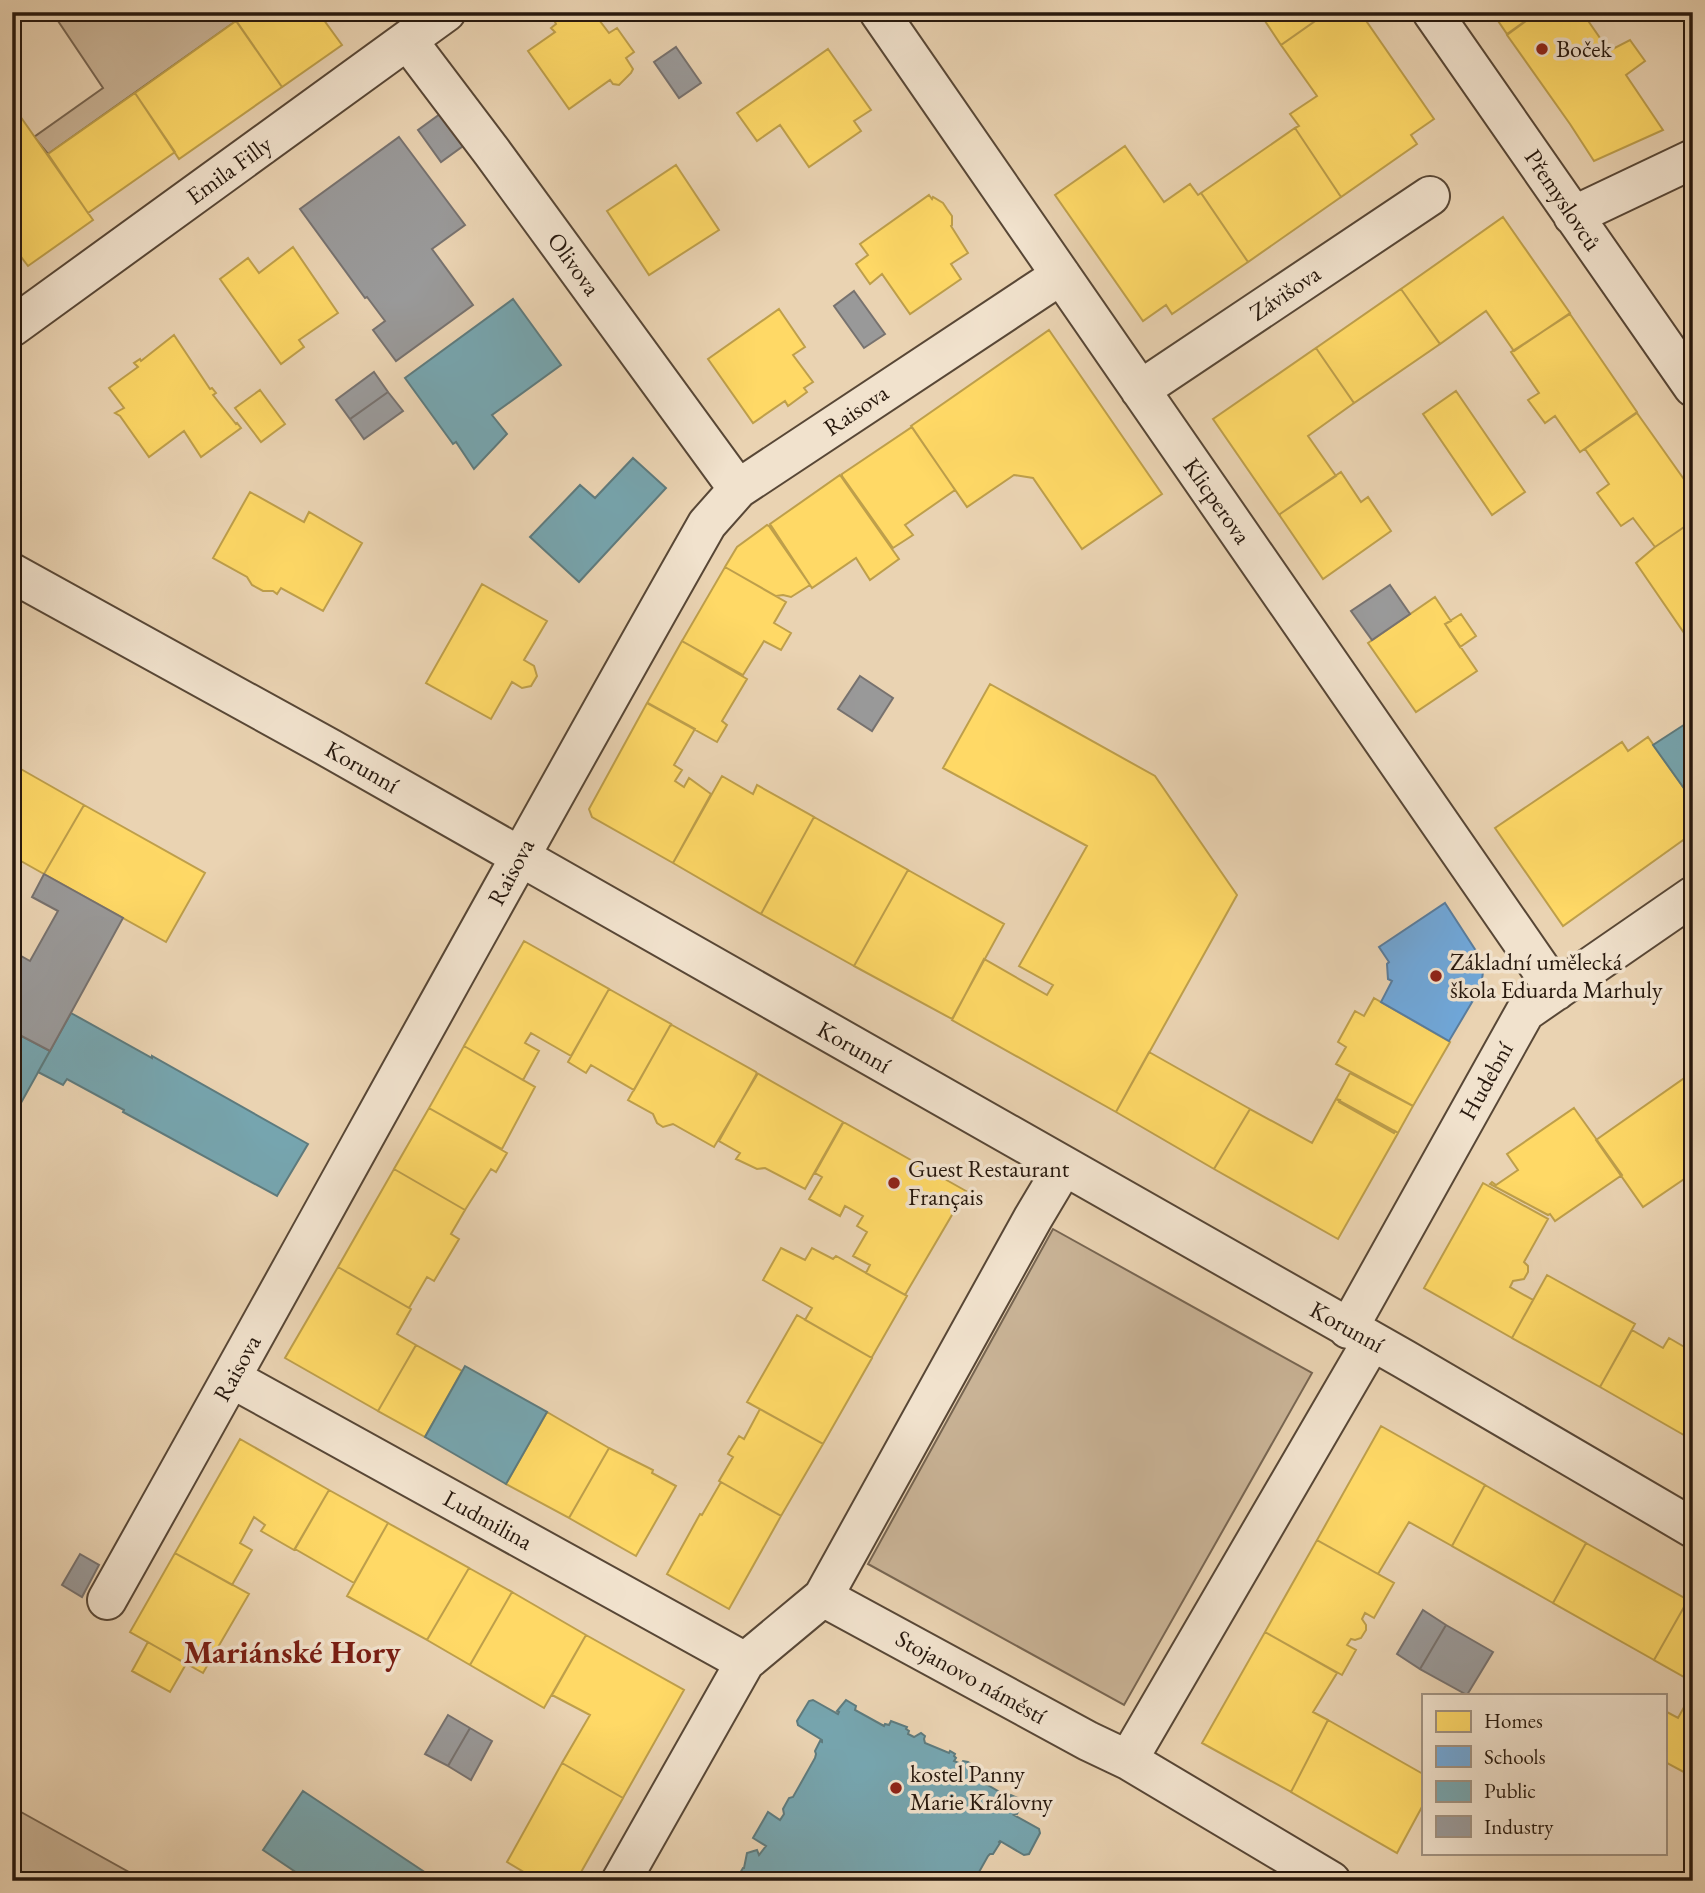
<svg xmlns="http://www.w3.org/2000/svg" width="1705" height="1893" font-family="'EB Garamond',serif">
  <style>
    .green { fill: #c9b396; stroke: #786652; stroke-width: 2 }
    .homes { fill: #ffd966; stroke: #be9f4b; stroke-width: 2 }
    .schools { fill: #6fa8dc; stroke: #597d9e; stroke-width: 2 }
    .public { fill: #76a5af; stroke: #5e7b7e; stroke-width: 2 }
    .industry { fill: #999; stroke: #77726f; stroke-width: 2 }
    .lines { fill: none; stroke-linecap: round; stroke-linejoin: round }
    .minor-casing { stroke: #584736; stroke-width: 42 }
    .minor { stroke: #f1e2cd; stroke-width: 38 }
    .poi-dot { fill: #8f2418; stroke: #f1e2cd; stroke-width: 2.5 }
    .labels { text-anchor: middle; stroke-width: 7; stroke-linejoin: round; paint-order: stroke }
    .poi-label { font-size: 24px; fill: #27180d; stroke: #f1e2cd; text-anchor: start }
    .street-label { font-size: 24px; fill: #27180d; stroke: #f1e2cd }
    .district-label { font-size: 32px; font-weight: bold; fill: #7a1f14; stroke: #f1e2cd }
  </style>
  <rect width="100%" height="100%" fill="#ead3b2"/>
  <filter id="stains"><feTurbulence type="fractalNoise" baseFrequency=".00286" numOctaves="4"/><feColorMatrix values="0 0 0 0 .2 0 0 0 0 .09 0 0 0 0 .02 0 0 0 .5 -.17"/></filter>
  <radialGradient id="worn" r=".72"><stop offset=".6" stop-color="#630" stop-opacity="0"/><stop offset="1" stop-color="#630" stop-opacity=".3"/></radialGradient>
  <path class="green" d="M52,12H230L236,21L48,154L34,137L103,88Z
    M1053,1229L1312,1373L1124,1705L868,1564Z
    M12,1807L145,1881H12Z"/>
  <path class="homes" d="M244,12H256L259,16L264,12H318L342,45L282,87L235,19Z
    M559,12H593L609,33L617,28L634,52L626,58L633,69L631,73L619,85L613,84L610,80L569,109L528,51L555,32L551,28L556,24L555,22Z
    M1259,12H1328L1281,45Z
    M1328,12H1360L1434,119L1411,135L1417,144L1341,197L1295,128L1299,126L1290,114L1317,96L1281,45Z
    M1492,12H1538L1507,34Z
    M1538,12H1582L1609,51L1630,40L1645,61L1626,75L1663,130L1594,161L1570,124L1507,35Z
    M236,21L282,87L179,159L135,93Z
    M828,49L871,110L854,121L861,131L809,167L780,125L757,141L737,113Z
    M135,93L175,152L88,213L48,154Z
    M20,116L93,220L28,266L12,245V122Z
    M1295,128L1341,197L1248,262L1201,193Z
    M1125,146L1164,202L1190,184L1198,195L1201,193L1248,262L1172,314L1166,305L1143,321L1055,195Z
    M676,165L719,230L649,275L607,211Z
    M929,195L932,199L933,197L943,203L947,209L952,216V225L951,226L968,253L951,264L961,279L910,314L882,274L870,284L856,264L868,255L860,244Z
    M1503,217L1570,313L1514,351L1486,311L1440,344L1401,289Z
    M293,247L338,313L299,340L304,347L281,364L220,279L248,258L259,273Z
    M1401,289L1440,344L1354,403L1316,348Z
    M779,309L805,347L793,355L813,382L804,388L807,392L788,406L785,401L753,423L708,359Z
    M1570,314L1637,412L1580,452L1555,416L1545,423L1528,400L1539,393L1511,352Z
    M1049,330L1162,494L1082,549L1033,478L1014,475L967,507L911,426Z
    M174,335L210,389L212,388L216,393L213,395L236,424L237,423L241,428L201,457L184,431L149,457L120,416L115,413L124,408L109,388L138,367L134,363L140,359L141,361Z
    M1316,348L1354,403L1308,436L1336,476L1280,514V516L1213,419Z
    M260,390L285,424L261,442L235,408Z
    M1456,391L1525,492L1492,515L1423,414Z
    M1637,413L1693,492V521L1655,547L1633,518L1621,526L1597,493L1609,484L1585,449Z
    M912,427L955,490L905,525L913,535L893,548L842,476V474Z
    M1341,472L1361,502L1368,497L1391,531L1323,579L1280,516V514Z
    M840,475L899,559L870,580L856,558L812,588L770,524Z
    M250,492L304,522L309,512L362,543L323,611L281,588L277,594L273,591H263L252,585L247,577L213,558Z
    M1693,521V646L1636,563L1655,547Z
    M767,525L769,526L810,585L791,597L783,595L776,596L725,567L737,547Z
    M725,567L786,602L774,623L791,633L781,650L764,641L743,675L682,641Z
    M482,584L547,621L524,660L534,666L537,676L531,686L522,688L512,682L491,719L426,683Z
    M1435,597L1451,621L1445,624L1477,671L1416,712L1368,643Z
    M1461,614L1476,636L1460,647L1445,624Z
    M682,641L747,679L722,721L727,725L717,742L647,703Z
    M990,684L1155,776L1237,895L1116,1112L952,1020L984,959L1047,995L1053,985L1019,966L1087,846L943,768Z
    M647,703H648L695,729L674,765L682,770L675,781L684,787L689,778L711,794L673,863L592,817L589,809Z
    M1648,737L1693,801V833L1563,926L1495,828L1622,742L1628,751Z
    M12,764L84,805L44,874L12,856Z
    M722,776L753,794L757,785L814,817L761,914L673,863Z
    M84,805L205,873L166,942L44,874Z
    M814,817L908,870L854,966L761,914Z
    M908,870L1004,924L952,1019L854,966Z
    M524,941L609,989L571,1056L531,1033L525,1043L539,1051L523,1080L464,1046Z
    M609,989L671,1024L634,1090L591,1065L586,1073L568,1062Z
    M1374,998L1450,1042L1413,1106L1336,1064L1346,1047L1338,1042L1355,1011L1364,1016Z
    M672,1025L756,1072L757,1075L714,1147L673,1124L663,1127L657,1123L653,1114L628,1100L670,1026Z
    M464,1046L535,1087L502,1149L429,1108Z
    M1149,1052L1250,1109L1214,1169L1116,1112Z
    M1693,1072V1173L1643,1207L1596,1140Z
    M757,1073L843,1122L805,1189L765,1168L757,1169L736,1159L740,1153L719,1141Z
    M1350,1073L1413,1106L1398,1133L1336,1099Z
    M1336,1099L1340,1100L1339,1102L1394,1133L1395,1131L1398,1133L1338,1239L1214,1169L1250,1109L1312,1143Z
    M429,1108L507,1153L496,1172L491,1169L465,1210L394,1169Z
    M1574,1108L1622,1175L1555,1221L1550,1214L1548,1215L1490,1184L1492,1182L1496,1185L1518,1170L1507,1154Z
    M843,1123H845L966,1191L905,1295L866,1273L870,1265L853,1256L867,1232L857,1226L863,1216L845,1206L840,1216L809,1199L822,1177L815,1173Z
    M394,1169L465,1210L451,1234L459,1239L434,1281L427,1277L409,1308L338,1267Z
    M1483,1183L1548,1219L1524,1262L1528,1266V1272L1524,1279L1513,1281L1510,1287L1533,1300L1512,1338L1424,1288Z
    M781,1248L805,1260L812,1248L833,1259L836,1256L907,1296L872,1357H870L805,1320L812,1308L763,1280Z
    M338,1267L411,1309L397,1334L416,1345L378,1411L285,1358Z
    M1547,1275L1635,1324L1600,1387L1512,1338Z
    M797,1315L872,1358L823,1444L747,1402Z
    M1632,1330L1663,1348L1669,1338L1693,1352V1357L1690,1363L1693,1364V1431L1689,1438L1600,1387Z
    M416,1345L462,1371L425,1437L378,1411Z
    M760,1409L823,1444L781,1516L719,1481L733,1457L728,1454L739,1436L744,1439Z
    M547,1412L609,1448L569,1518L506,1484Z
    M1381,1426L1485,1485L1452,1546L1409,1522L1378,1574L1317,1540Z
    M240,1439L329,1490L294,1550L261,1531L265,1525L254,1517L240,1543L252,1550L232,1585L175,1553Z
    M609,1448L653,1470L652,1473L676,1486L636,1556L569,1518Z
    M721,1482L781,1516L729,1609L667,1574L700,1514L702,1515Z
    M1485,1485L1586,1543L1553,1603L1452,1546Z
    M329,1490L388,1523L354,1583L295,1549Z
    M388,1523L469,1568L427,1640L347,1596Z
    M1317,1540L1394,1583L1374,1618L1365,1613L1362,1619L1366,1625V1630L1361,1638L1355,1640L1351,1639L1347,1645L1356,1650L1342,1675L1265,1632Z
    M1586,1543L1688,1600L1654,1660L1553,1603Z
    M175,1553L249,1594L203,1673L130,1632Z
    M469,1568L512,1592L470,1665L427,1640Z
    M512,1592L586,1635L544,1708L470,1665Z
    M1688,1600L1693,1603V1682L1654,1660Z
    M1265,1632L1337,1673L1313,1712L1328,1720L1291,1792L1202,1743Z
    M586,1635L684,1690L623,1798L562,1763L590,1715L552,1695Z
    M148,1642L186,1664L170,1692L132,1671Z
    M1693,1691V1777L1665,1762V1711L1678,1718Z
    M1328,1720L1423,1774V1805L1397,1853L1291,1792Z
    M562,1763L623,1798L576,1881H539L507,1862Z"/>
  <path class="schools" d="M1445,903L1478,954L1482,963L1483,972L1481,987L1449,1041L1381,1002L1392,981L1388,979L1387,964L1389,962L1379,947Z"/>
  <path class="public" d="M513,299L561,365L492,415L507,434L474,469L456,442L453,444L405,378Z
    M633,458L666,488L579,582L530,537L580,485L595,498Z
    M1693,719V801L1653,745Z
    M71,1013L152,1058V1056L308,1144L277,1196L123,1112L124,1110L67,1079L63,1085L38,1072Z
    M12,1031L50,1051L12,1119Z
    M465,1366L547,1412L506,1484L425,1437Z
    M813,1700L838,1714L839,1712L837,1711L846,1700L856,1706L855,1710L884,1726L885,1724L889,1725L891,1721L907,1727L906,1729L909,1731L908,1734L914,1737L921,1733L925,1736L924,1739L925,1743L949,1753L950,1751L955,1754L954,1756L956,1758L954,1761L961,1764L963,1761L968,1762L978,1769L981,1772L978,1777L982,1778L981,1781L1010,1798L1011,1795L1022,1800L1023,1803L1017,1814L1014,1815L1039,1829L1040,1833L1029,1854L1024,1855L1000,1841L999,1842L1000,1843L993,1854H990L988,1856L974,1881H738L737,1878L743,1868H744L747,1853L757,1850L759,1855L766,1846L753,1838L768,1812L780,1820L784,1814L783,1809L789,1798L793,1797L815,1758L816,1754L815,1751L820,1741L822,1742V1740L798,1725L797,1721L809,1701Z
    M303,1791L438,1881H309L263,1850Z"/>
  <path class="industry" d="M676,47L701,83L679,98L654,62Z
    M447,109L470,141L441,162L418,130Z
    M399,137L465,225L432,249L473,305L396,361L373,330L385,321L367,297L365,298L300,209Z
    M854,291L885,334L864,348L834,306Z
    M374,372L388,392L350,419L336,400Z
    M388,392L403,411L364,439L350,419Z
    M1390,585L1410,614L1372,640L1351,611Z
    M860,676L893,698L872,731L838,709Z
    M44,874L123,918L50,1051L12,1031V951L30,961L58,911L32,897Z
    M80,1554L99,1565L82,1597L62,1585Z
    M1423,1610L1446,1625L1420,1669L1397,1654Z
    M1446,1625L1493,1652L1467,1695L1420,1669Z
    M448,1715L470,1728L448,1766L425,1754Z
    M470,1728L492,1741L471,1780L448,1766Z"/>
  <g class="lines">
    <g class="minor-casing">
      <path id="minor" d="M879,12L1556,991
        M1432,12L1693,387
        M408,41L492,152L738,489
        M1573,216L1693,159
        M12,327L446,12
        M1140,390L1430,196
        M12,573L331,749L1404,1359L1693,1528
        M1348,1329L1525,1012L1693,896
        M231,1378L745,1662
        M823,1597L1088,1741L1128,1760L1331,1881
        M107,1600C308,1242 504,881 707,524L738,489L1061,275
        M1128,1760L1372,1341
        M621,1881L745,1662L823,1597L1033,1218L1064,1166"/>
    </g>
    <use href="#minor" class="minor"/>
  </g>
  <g class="poi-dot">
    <circle cx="1542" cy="49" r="7"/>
    <circle cx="1436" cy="976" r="7"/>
    <circle cx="894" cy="1183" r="7"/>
    <circle cx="896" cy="1788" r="7"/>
  </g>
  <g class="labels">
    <g class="poi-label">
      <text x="1556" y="57">Boček</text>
      <text x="1450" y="970">Základní umělecká<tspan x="1450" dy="28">škola Eduarda Marhuly</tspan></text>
      <text x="908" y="1177">Guest Restaurant<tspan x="908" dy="28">Français</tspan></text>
      <text x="910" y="1782">kostel Panny<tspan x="910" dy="28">Marie Královny</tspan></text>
    </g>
    <g class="street-label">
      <text transform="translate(229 170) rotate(-36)" y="8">Emila Filly</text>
      <text transform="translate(1563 200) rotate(56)" y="8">Přemyslovců</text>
      <text transform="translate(574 264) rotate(54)" y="8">Olivova</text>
      <text transform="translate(1285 293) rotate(-34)" y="8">Závišova</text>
      <text transform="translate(856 410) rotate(-34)" y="8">Raisova</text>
      <text transform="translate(1217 501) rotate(55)" y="8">Klicperova</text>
      <text transform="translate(362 767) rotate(30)" y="8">Korunní</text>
      <text transform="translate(511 872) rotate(-62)" y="8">Raisova</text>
      <text transform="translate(854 1047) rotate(30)" y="8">Korunní</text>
      <text transform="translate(1486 1081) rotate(-61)" y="8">Hudební</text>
      <text transform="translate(1347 1327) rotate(29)" y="8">Korunní</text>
      <text transform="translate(237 1368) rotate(-61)" y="8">Raisova</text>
      <text transform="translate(488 1520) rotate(29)" y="8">Ludmilina</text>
      <text transform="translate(971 1677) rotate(29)" y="8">Stojanovo náměstí</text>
    </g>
    <g class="district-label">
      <text x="292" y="1663">Mariánské Hory</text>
    </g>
  </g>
  <rect width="1705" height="1893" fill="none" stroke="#ead3b2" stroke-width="42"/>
  <rect x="14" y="14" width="1677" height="1865" fill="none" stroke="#27180d" stroke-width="3.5"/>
  <rect x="21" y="21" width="1663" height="1851" fill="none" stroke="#27180d" stroke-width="2"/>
  <rect x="1422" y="1694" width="245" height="161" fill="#f1e2cd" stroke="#a09180" stroke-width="2"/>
  <rect x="1436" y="1711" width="35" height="21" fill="#ffd966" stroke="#a09180" stroke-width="2"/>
  <text x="1484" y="1728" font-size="21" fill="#27180d">Homes</text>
  <rect x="1436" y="1746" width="35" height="21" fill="#6fa8dc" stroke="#a09180" stroke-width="2"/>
  <text x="1484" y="1764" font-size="21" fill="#27180d">Schools</text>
  <rect x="1436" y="1781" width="35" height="21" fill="#76a5af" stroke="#a09180" stroke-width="2"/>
  <text x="1484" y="1798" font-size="21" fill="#27180d">Public</text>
  <rect x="1436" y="1816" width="35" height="21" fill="#999999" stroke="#a09180" stroke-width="2"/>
  <text x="1484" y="1834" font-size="21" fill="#27180d">Industry</text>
  <rect width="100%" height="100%" filter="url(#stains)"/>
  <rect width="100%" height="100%" fill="url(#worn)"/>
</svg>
